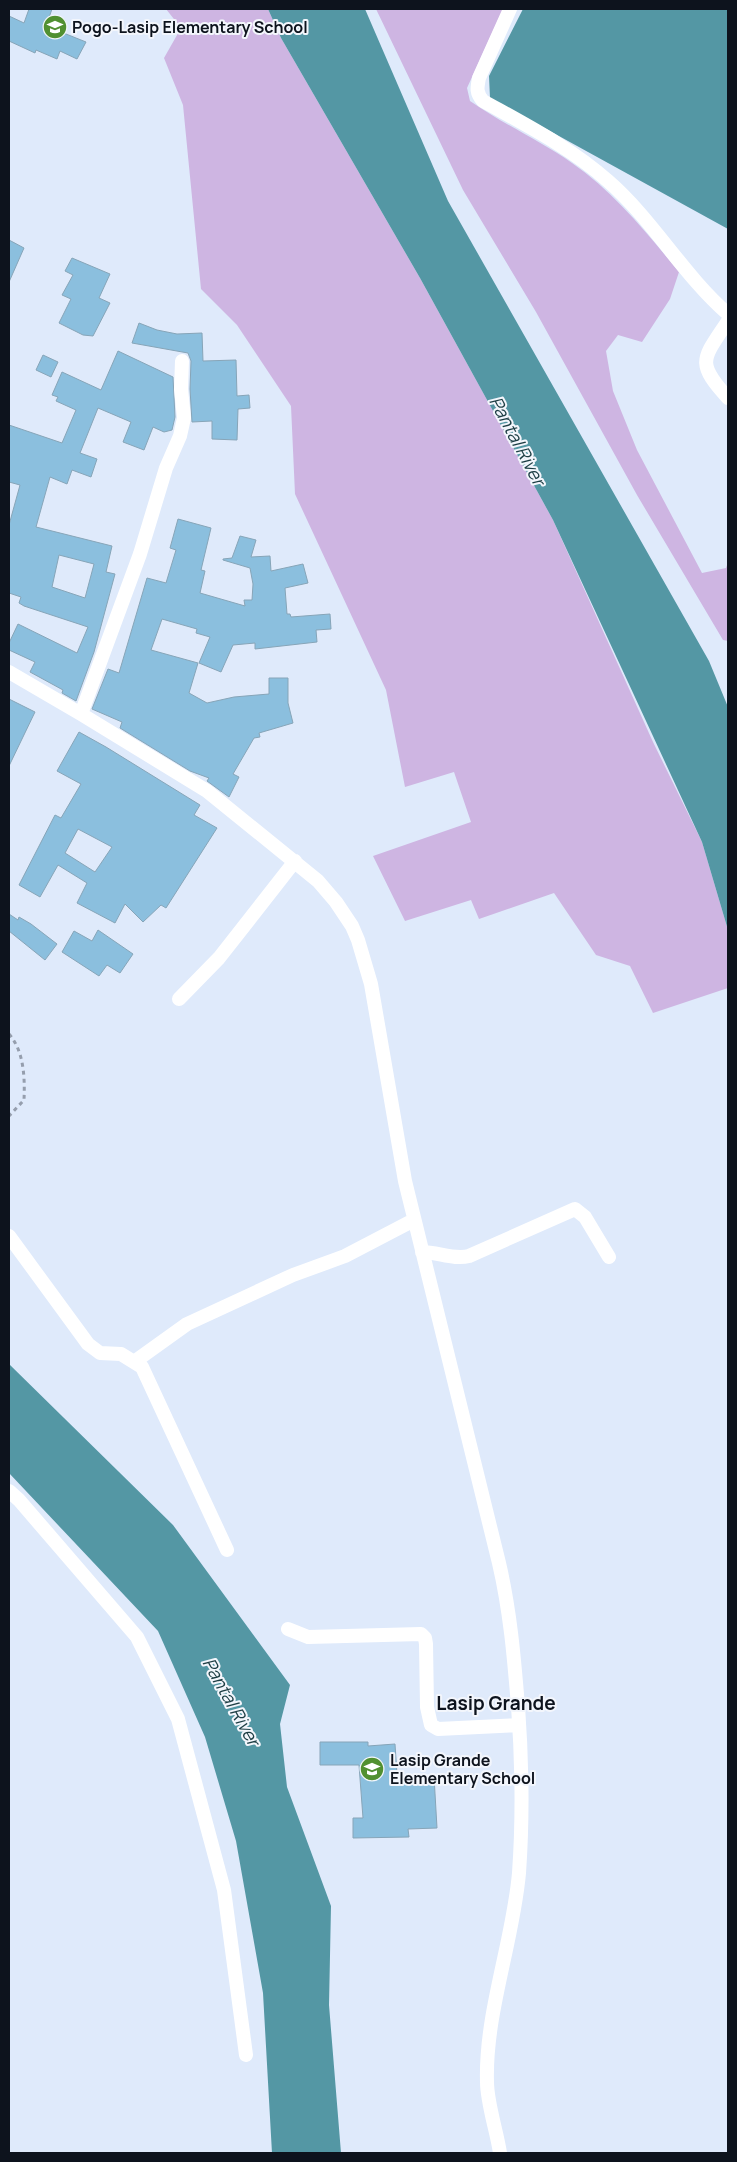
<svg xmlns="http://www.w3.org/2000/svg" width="737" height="2162" font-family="Manrope,sans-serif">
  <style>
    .green { fill: #ceb5e2 }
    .water { fill: #5497a4 }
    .building { fill: #8bbfde; stroke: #87a5b8; fill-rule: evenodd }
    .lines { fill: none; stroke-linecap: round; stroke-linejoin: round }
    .path { stroke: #959ead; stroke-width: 3; stroke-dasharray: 4 4; stroke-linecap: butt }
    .street { stroke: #fff; stroke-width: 14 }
    .labels { text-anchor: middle; stroke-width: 4; stroke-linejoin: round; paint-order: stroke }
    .poi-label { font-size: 16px; font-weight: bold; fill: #0d131d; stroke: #f3f6fc; text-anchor: start }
    .water-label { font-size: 18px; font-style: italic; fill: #1c3d43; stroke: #f3f6fc }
    .quarter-label { font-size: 19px; font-weight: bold; fill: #0d131d; stroke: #f3f6fc }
  </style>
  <rect width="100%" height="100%" fill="#dfeafb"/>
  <path class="green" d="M166,9H268L281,38L420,278L553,520L653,742L702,842L728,930V988L653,1013L630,966L596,955L554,893L479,919L471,900L405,921L373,856L471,822L454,772L405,787L386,690L295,494L291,406L237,325L201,289L183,105L164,58L181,28Z
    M376,9H503L467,88L470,101C503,124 539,140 572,163C614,192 647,233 679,272L670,299L642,342L618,335L606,351L613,391L637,450L702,573L726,568L728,562V641L723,640L637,495L536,312L463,190Z"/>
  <path class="water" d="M268,9H365L448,201L709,661L728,707V930L702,842L553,520L420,278L281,38Z
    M523,9H728V229L490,98L489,76Z
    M9,1364L173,1525L290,1685L280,1724L287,1787L331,1906L329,2005L341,2153H272L263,1993L236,1841L205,1737L158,1631L9,1473Z"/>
  <path class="building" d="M29,9H52L46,26L86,42L77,59L60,51L57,59L36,50L35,53L9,41V16L24,23Z
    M9,240L24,248L9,282Z
    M72,258L110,274L99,298L110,303L93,336L83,335L59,323L71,299L62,295L73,275L65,271Z
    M139,323L157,330L177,334L202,333L203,361L236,360L237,396L249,395L250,408L238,409L237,440L212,439V421L192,422L190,389L191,361L188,353L132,343Z
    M118,351L173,377L175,417L172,430L164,432L153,427L144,450L123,442L131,422L98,408L80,453L97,459L91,477L72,470L67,484L50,477L36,527L112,546L106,572L115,574L94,652L76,701L62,693L63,690L30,672L35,662L9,650V643L18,624L77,653L88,627L24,606L19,603L21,597L9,593V525L20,485L9,482V425L62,443L76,410L56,401L58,397L52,395L62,372L101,390ZM59,555L94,564L85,598L52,587Z
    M43,355L58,362L51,377L36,370Z
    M178,519L211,528L201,570L205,571L200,593L245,606L244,600H252L253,584L250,568L223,560V559L232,558L240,536L256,540L251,557L270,556L271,571L303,564L308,583L285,588L287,614H290L291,617L330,614L331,629L316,630L317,642L255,649V643L233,645L221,672L199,663L210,637L196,633L197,629L162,619L151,650L198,663L189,693L207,703L234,697L269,694V678H288V703L293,723L259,733L260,737L254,738L233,774L239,777L229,797L207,781L209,778L190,771L120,728L122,722L92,709L108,669L119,673L147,578L166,583L176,550L170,548Z
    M9,699L35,712L9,766Z
    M79,732L106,747L200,805L194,815L217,828L166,908L161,905L143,922L125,904L115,923L77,903L87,883L58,865L40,897L19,885L55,815L61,818L81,784L57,771ZM78,829L112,847L95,872L65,853Z
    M9,914L18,920L19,917L31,924L57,944L45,960L9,931Z
    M98,930L133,954L120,973L107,965L99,976L62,952L74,931L92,941Z
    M320,1742H368V1746L395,1744L397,1774H403V1777L434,1776L437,1828L408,1829L409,1837L353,1838V1818H363L359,1765H320Z"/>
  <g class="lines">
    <path class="path" d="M9,1034C24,1051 25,1078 24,1100L9,1116"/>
    <path class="street" d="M510,9L479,78C477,88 476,93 483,101C526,125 571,148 608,181C653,220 683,275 728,314
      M728,321C703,359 695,362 728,398
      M9,672L81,714L207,791L318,881L336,902L352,926L358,940L371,984L405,1181L499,1563C510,1610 514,1657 518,1706C522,1761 523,1817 519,1873C513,1942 485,2013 487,2082C487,2103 497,2132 500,2153
      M81,714L140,554L166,468L180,436L184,418L181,389L182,361
      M179,999L219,958L295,861
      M9,1236L88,1344L100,1353L121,1354L142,1367L227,1550
      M422,1252C438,1252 454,1260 469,1256L575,1209L585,1217L609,1257
      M134,1362L187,1324L293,1275L345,1256L414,1220
      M9,1491L19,1500L137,1637L178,1719L224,1890L246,2055
      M288,1629L308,1637L421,1634L425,1638L426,1644L427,1707L431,1725L438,1729L519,1725"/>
  </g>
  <defs>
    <g id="school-disc" transform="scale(1.25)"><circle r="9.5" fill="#519031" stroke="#f3f6fc"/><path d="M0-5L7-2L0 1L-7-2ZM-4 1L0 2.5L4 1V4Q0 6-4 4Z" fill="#fff"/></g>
  </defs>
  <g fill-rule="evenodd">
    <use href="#school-disc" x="55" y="27"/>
    <use href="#school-disc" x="372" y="1769"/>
  </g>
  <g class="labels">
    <g class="poi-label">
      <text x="72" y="33">Pogo-Lasip Elementary School</text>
      <text x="390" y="1766">Lasip Grande<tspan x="390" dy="18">Elementary School</tspan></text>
    </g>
    <g class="water-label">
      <text transform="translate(517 441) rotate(62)" y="6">Pantal River</text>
      <text transform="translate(231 1702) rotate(61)" y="6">Pantal River</text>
    </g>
    <g class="quarter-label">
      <text x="496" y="1710">Lasip Grande</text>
    </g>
  </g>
  <rect width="737" height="2162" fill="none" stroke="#0d131d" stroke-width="20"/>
</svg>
